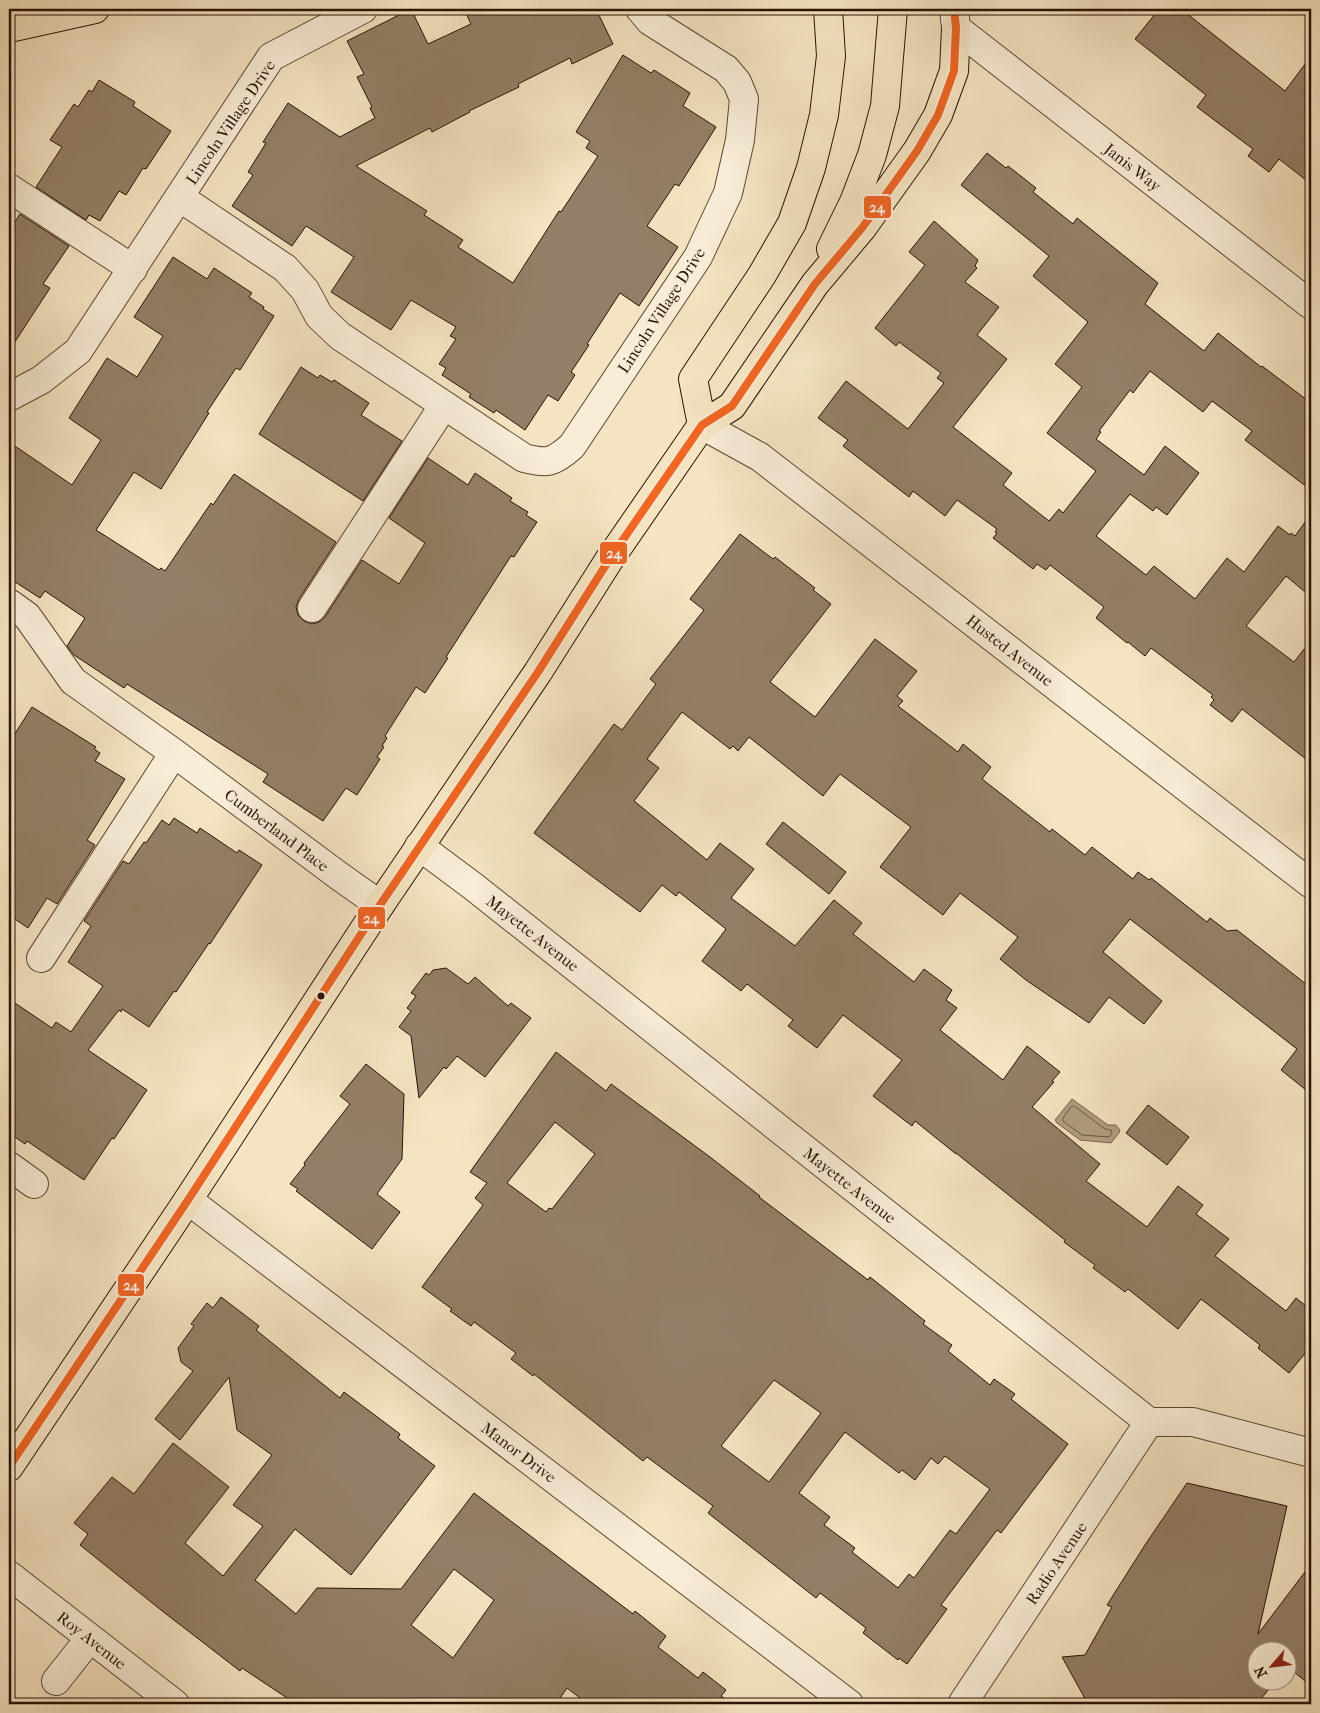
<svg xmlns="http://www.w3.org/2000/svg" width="1320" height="1713" font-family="'IM FELL French Canon',serif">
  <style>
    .water { fill: #af9d81; stroke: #79654f }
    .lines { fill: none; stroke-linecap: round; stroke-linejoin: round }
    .shore { stroke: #6c5843; stroke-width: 1 }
    .building { fill: #937f67; stroke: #291205; fill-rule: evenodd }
    .minor-casing { stroke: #5c4634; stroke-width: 30 }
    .major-casing { stroke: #291205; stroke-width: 30 }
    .minor { stroke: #f8edd7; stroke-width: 28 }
    .major { stroke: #f4e4c1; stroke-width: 28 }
    .bus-1-casing { stroke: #f8edd7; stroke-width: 11 }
    .bus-1 { stroke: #f26522; stroke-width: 8 }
    .bus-dot { fill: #291205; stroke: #f8edd7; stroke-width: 2 }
    .labels { text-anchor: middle; stroke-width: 5; stroke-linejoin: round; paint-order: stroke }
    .street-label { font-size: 16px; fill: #291205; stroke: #f8edd7 }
    .line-badge { stroke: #f8edd7; stroke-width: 2 }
    .badge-label { font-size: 14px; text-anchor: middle; font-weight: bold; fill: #fff }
  </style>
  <rect width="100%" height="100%" fill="#f4e4c1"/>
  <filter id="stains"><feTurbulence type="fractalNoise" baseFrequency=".004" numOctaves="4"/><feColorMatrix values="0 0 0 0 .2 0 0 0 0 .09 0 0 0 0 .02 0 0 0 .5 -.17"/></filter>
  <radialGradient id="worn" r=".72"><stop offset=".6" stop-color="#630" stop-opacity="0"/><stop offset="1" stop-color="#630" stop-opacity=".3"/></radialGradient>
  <path class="water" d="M1072,1099L1108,1125H1116L1120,1130L1119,1133L1111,1143L1080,1140L1057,1123L1055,1120Z"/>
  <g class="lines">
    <path class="shore" d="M1074,1106L1105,1129L1111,1130L1112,1133L1109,1137L1082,1135L1063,1121V1118L1071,1107Z"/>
  </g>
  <path class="building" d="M411,9L428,44L471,24L464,9H596L613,44L572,64L570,58L518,84L519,87L469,111L470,112L432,132L430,128L356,166L427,211L424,215L463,240L458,247L513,283L559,211L561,212L598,156L586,148L590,141L576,132L623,55L651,73L654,70L690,93L683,106L716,127L679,186L675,184L647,226L678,247L639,306L620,293L587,344L589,345L571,372L575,375L558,401L548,395L525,430L496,410L494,413L469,397L471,394L442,375L446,368L439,364L456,339L450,336L456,327L411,300L391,330L331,292L354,257L306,226L292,246L232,206L253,175L248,172L266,143L263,142L288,103L340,137L375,118L370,108L372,107L357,77L364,74L347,41Z
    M1159,9H1181L1285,91L1311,56V184L1279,159L1269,172L1248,156L1253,149L1197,107L1206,95L1135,39Z
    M99,80L135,102L133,106L171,131L146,169L143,168L126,195L119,191L100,221L89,215L86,220L36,187L62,147L50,140L74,104L78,107L89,90L92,92Z
    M987,153L1006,168L1008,166L1036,188L1033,192L1073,224L1077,218L1158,283L1145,304L1204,351L1218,333L1261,367L1262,366L1311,403V490L1245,440L1252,431L1212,401L1203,412L1150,371L1133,393L1130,390L1099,431L1101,432L1096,439L1144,475L1165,446L1199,473L1167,515L1156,507L1153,511L1130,494L1096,536L1146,575L1154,566L1195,599L1227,558L1244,572L1278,526L1290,535L1291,533L1295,536L1311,514V597L1286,576L1246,626L1294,662L1311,640V763L1242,709L1232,722L1210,705L1214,700L1211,697L1213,695L1151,648L1145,656L1128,642L1127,643L1096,618L1104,607L1050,565L1046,570L1037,564L1033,569L993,538L997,533L995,532L997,529L957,500L945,516L913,491L909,497L843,446L848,440L818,418L846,381L908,429L944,383L937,378L941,373L899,342L896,346L875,328L925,265L909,252L934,221L978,260L975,266L977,268L965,282L999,307L977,335L1007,359L953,427L1012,473L1003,485L1049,521L1059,509L1063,513L1096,471L1047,433L1082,387L1055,364L1088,322L1033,276L1049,256L961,185Z
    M20,214L69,246L43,284L50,288L9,351V231Z
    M173,257L207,279L214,268L252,293L249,297L264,307L263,309L274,316L240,370L236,368L207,412L209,413L161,489L134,472L96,530L159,570L161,568L165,571L211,503L213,505L234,474L336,542L299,599L296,607L298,615L304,621L312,624L319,622L325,617L362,560L399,584L425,543L389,518L428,458L468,485L475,473L512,498L510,501L528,512L526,515L537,522L514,557L511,556L446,657L448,658L425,693L416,687L385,736L387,738L382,746L384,747L377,757L380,759L357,795L346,788L323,821L263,782L268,774L127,684L124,688L74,655L67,646L85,618L45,591L40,598L9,578V442L72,485L101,440L69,418L107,358L137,377L163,336L134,317Z
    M301,367L318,378L320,375L332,382L334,380L369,403L361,415L402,441L363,501L259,434Z
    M740,534L773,559L775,557L815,588L813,590L831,604L770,682L815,717L875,639L917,671L897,696L903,701L898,706L958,752L963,744L991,767L982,779L1050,832L1052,829L1085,855L1092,847L1133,879L1138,872L1149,880L1151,878L1207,922L1210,918L1227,931L1237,930L1311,988V1094L1281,1070L1297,1049L1130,919L1103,952L1162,1001L1144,1024L1109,997L1089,1023L1026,980L1000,959L1018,937L960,893L943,915L880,867L911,827L840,774L823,796L749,737L738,751L733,746L730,749L682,712L647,759L659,768L634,801L707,860L720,843L754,869L731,898L795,946L834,900L862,923L853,934L914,982L924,969L952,990L946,1000L957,1008L940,1030L1003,1080L1027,1046L1060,1072L1052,1081L1054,1082L1032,1107L1100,1164L1086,1181L1147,1227L1178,1186L1203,1205L1196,1214L1229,1239L1215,1256L1286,1311L1296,1298L1311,1310V1346L1289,1373L1258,1348L1260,1345L1201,1299L1178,1329L1128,1289L1125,1292L1093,1268L1095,1265L1064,1242L1065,1240L956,1153V1154L915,1121L912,1126L873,1096L902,1060L843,1015L817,1048L788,1026L793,1020L747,984L741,991L702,961L726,929L679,892L676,896L662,885L640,912L534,833L614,724L622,730L656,684L650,679L704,610L690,599Z
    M32,707L96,747L94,749L100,753L95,761L125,779L87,840L95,845L57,904L47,898L28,928L9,915V743Z
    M174,818L197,833L200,828L237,853L239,850L262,865L210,944L209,943L176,992L174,991L149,1027L122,1009L121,1012L119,1010L88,1050L147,1090L114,1139L112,1138L84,1180L27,1141L25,1144L9,1133V999L52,1028L56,1022L71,1032L103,986L68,962L91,926L84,921L123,861L129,864L144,842L146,843L162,820L169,825Z
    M783,822L846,872L829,894L766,844Z
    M446,968L468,984L475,977L508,1006L511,1003L531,1018L485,1077L457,1056L446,1069L444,1067L419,1098L411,1036L399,1027L411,1011L407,1008L416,996L411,993L426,973L429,975L433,970Z
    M556,1052L606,1091L611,1084L710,1157L760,1196L759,1197L847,1264L868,1280L870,1277L925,1321L923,1324L952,1345L948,1351L990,1385L994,1379L1015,1394L1011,1399L1068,1444L1001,1533L997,1530L941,1605L947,1609L907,1664L899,1658L898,1660L863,1633L866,1628L820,1593L816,1598L708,1513L713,1506L647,1457L643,1461L534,1374L533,1376L511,1359L516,1353L474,1322L471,1326L450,1311L452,1309L422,1287L483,1205L475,1198L487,1183L470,1172ZM555,1122L595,1154L552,1209L549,1208L546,1212L507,1183ZM774,1380L821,1413L769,1482L721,1446ZM845,1432L899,1473L902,1470L915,1480L931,1458L938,1464L945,1456L990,1489L956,1534L950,1530L914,1578L909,1574L898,1588L852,1552L855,1548L824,1525L830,1517L799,1493Z
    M366,1064L404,1094L402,1159L377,1194L400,1212L372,1249L296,1191L298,1189L290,1184L305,1165L304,1163L350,1104L340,1096Z
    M1148,1105L1189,1137L1167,1165L1126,1133Z
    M221,1297L259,1326L256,1330L340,1398L344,1392L400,1434L398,1438L435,1466L351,1575L295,1529L255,1580L296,1614L317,1588L401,1589L474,1493L633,1614L635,1611L666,1636L658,1647L698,1678L703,1672L726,1690L721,1696L732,1704H588L567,1688L556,1704H296L242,1668L240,1671L161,1610L80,1545L88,1534L74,1523L112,1477L134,1494L173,1443L229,1487L185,1543L223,1576L263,1526L233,1505L272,1455L237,1430L229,1377L180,1440L155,1419L193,1371L181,1362L178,1348L194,1326L191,1324L207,1303L213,1308ZM454,1569L494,1600L453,1658L411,1625Z
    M1187,1483L1287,1506L1258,1634L1311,1564V1686L1288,1667V1650H1258V1680H1276L1257,1704H1088L1062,1657L1085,1655L1112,1607L1107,1605L1145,1545Z"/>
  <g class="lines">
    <g class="minor-casing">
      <path id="minor" d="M954,9L956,28L1311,305
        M9,188L133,269
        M179,197L285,268L305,290L319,316L340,336L524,458C547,464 553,463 572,446L698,257L728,193L740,140L744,99L737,82L726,69L650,21L640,9
        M9,397L41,380L78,351L271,57L363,9
        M702,425L760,457L1311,884
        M9,603L27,616L73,681L174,753L339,876L380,905
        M312,608L444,405
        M419,846L474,887L1149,1422H1193L1311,1453
        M41,958L174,753
        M9,1166L34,1184
        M188,1200L849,1704
        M9,1575L175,1704
        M56,1681L90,1638
        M962,1704L1149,1422"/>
    </g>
    <g class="major-casing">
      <path id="major" d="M9,28L95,9
        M831,249L854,202L872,155L885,106L893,9
        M702,425L693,379L762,275L792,223L811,168L824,115L831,56L828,9
        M9,1467L188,1200L380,905L538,672L609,560L702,425L732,406L815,284L862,228L917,151L938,115L954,71L956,28"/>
    </g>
    <use href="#minor" class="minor"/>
    <use href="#major" class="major"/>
    <g class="bus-1-casing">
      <path id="bus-1" d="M9,1467L188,1200L380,905L538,672L609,560L702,425L732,406L815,284L862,228L917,151L938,115L954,71L956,28L954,9"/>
    </g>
    <use href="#bus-1" class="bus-1"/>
  </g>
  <circle class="bus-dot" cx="321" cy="996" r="4.5"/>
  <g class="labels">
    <g class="street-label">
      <text transform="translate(230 122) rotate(-56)" y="6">Lincoln Village Drive</text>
      <text transform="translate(1133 167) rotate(38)" y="6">Janis Way</text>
      <text transform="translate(661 310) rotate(-57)" y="6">Lincoln Village Drive</text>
      <text transform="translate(1010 650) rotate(38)" y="6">Husted Avenue</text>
      <text transform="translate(277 830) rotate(37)" y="6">Cumberland Place</text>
      <text transform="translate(533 933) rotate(38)" y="6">Mayette Avenue</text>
      <text transform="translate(850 1185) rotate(38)" y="6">Mayette Avenue</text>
      <text transform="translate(519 1452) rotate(37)" y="6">Manor Drive</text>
      <text transform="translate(1056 1563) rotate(-56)" y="6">Radio Avenue</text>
      <text transform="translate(92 1640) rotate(38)" y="6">Roy Avenue</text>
    </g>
  </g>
  <g class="line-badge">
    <rect x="863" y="195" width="29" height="24" rx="5" fill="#f26522"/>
    <rect x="599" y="541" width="29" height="24" rx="5" fill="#f26522"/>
    <rect x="357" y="906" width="29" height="24" rx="5" fill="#f26522"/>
    <rect x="117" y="1273" width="28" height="24" rx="5" fill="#f26522"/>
  </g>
  <g class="badge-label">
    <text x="877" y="212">24</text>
    <text x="614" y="558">24</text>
    <text x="371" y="923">24</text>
    <text x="131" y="1290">24</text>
  </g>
  <rect width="1320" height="1713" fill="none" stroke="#f4e4c1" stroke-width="30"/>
  <rect x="10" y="10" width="1300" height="1693" fill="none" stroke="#291205" stroke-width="2.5"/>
  <rect x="15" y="15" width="1290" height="1683" fill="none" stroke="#291205"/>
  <g transform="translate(1272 1666) rotate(242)"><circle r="24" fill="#f8edd7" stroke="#a59583"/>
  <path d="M0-4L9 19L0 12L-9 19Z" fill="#8f2418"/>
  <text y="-8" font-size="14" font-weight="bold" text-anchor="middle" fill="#291205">N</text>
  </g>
  <rect width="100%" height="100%" filter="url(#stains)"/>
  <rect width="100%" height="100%" fill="url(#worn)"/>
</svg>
